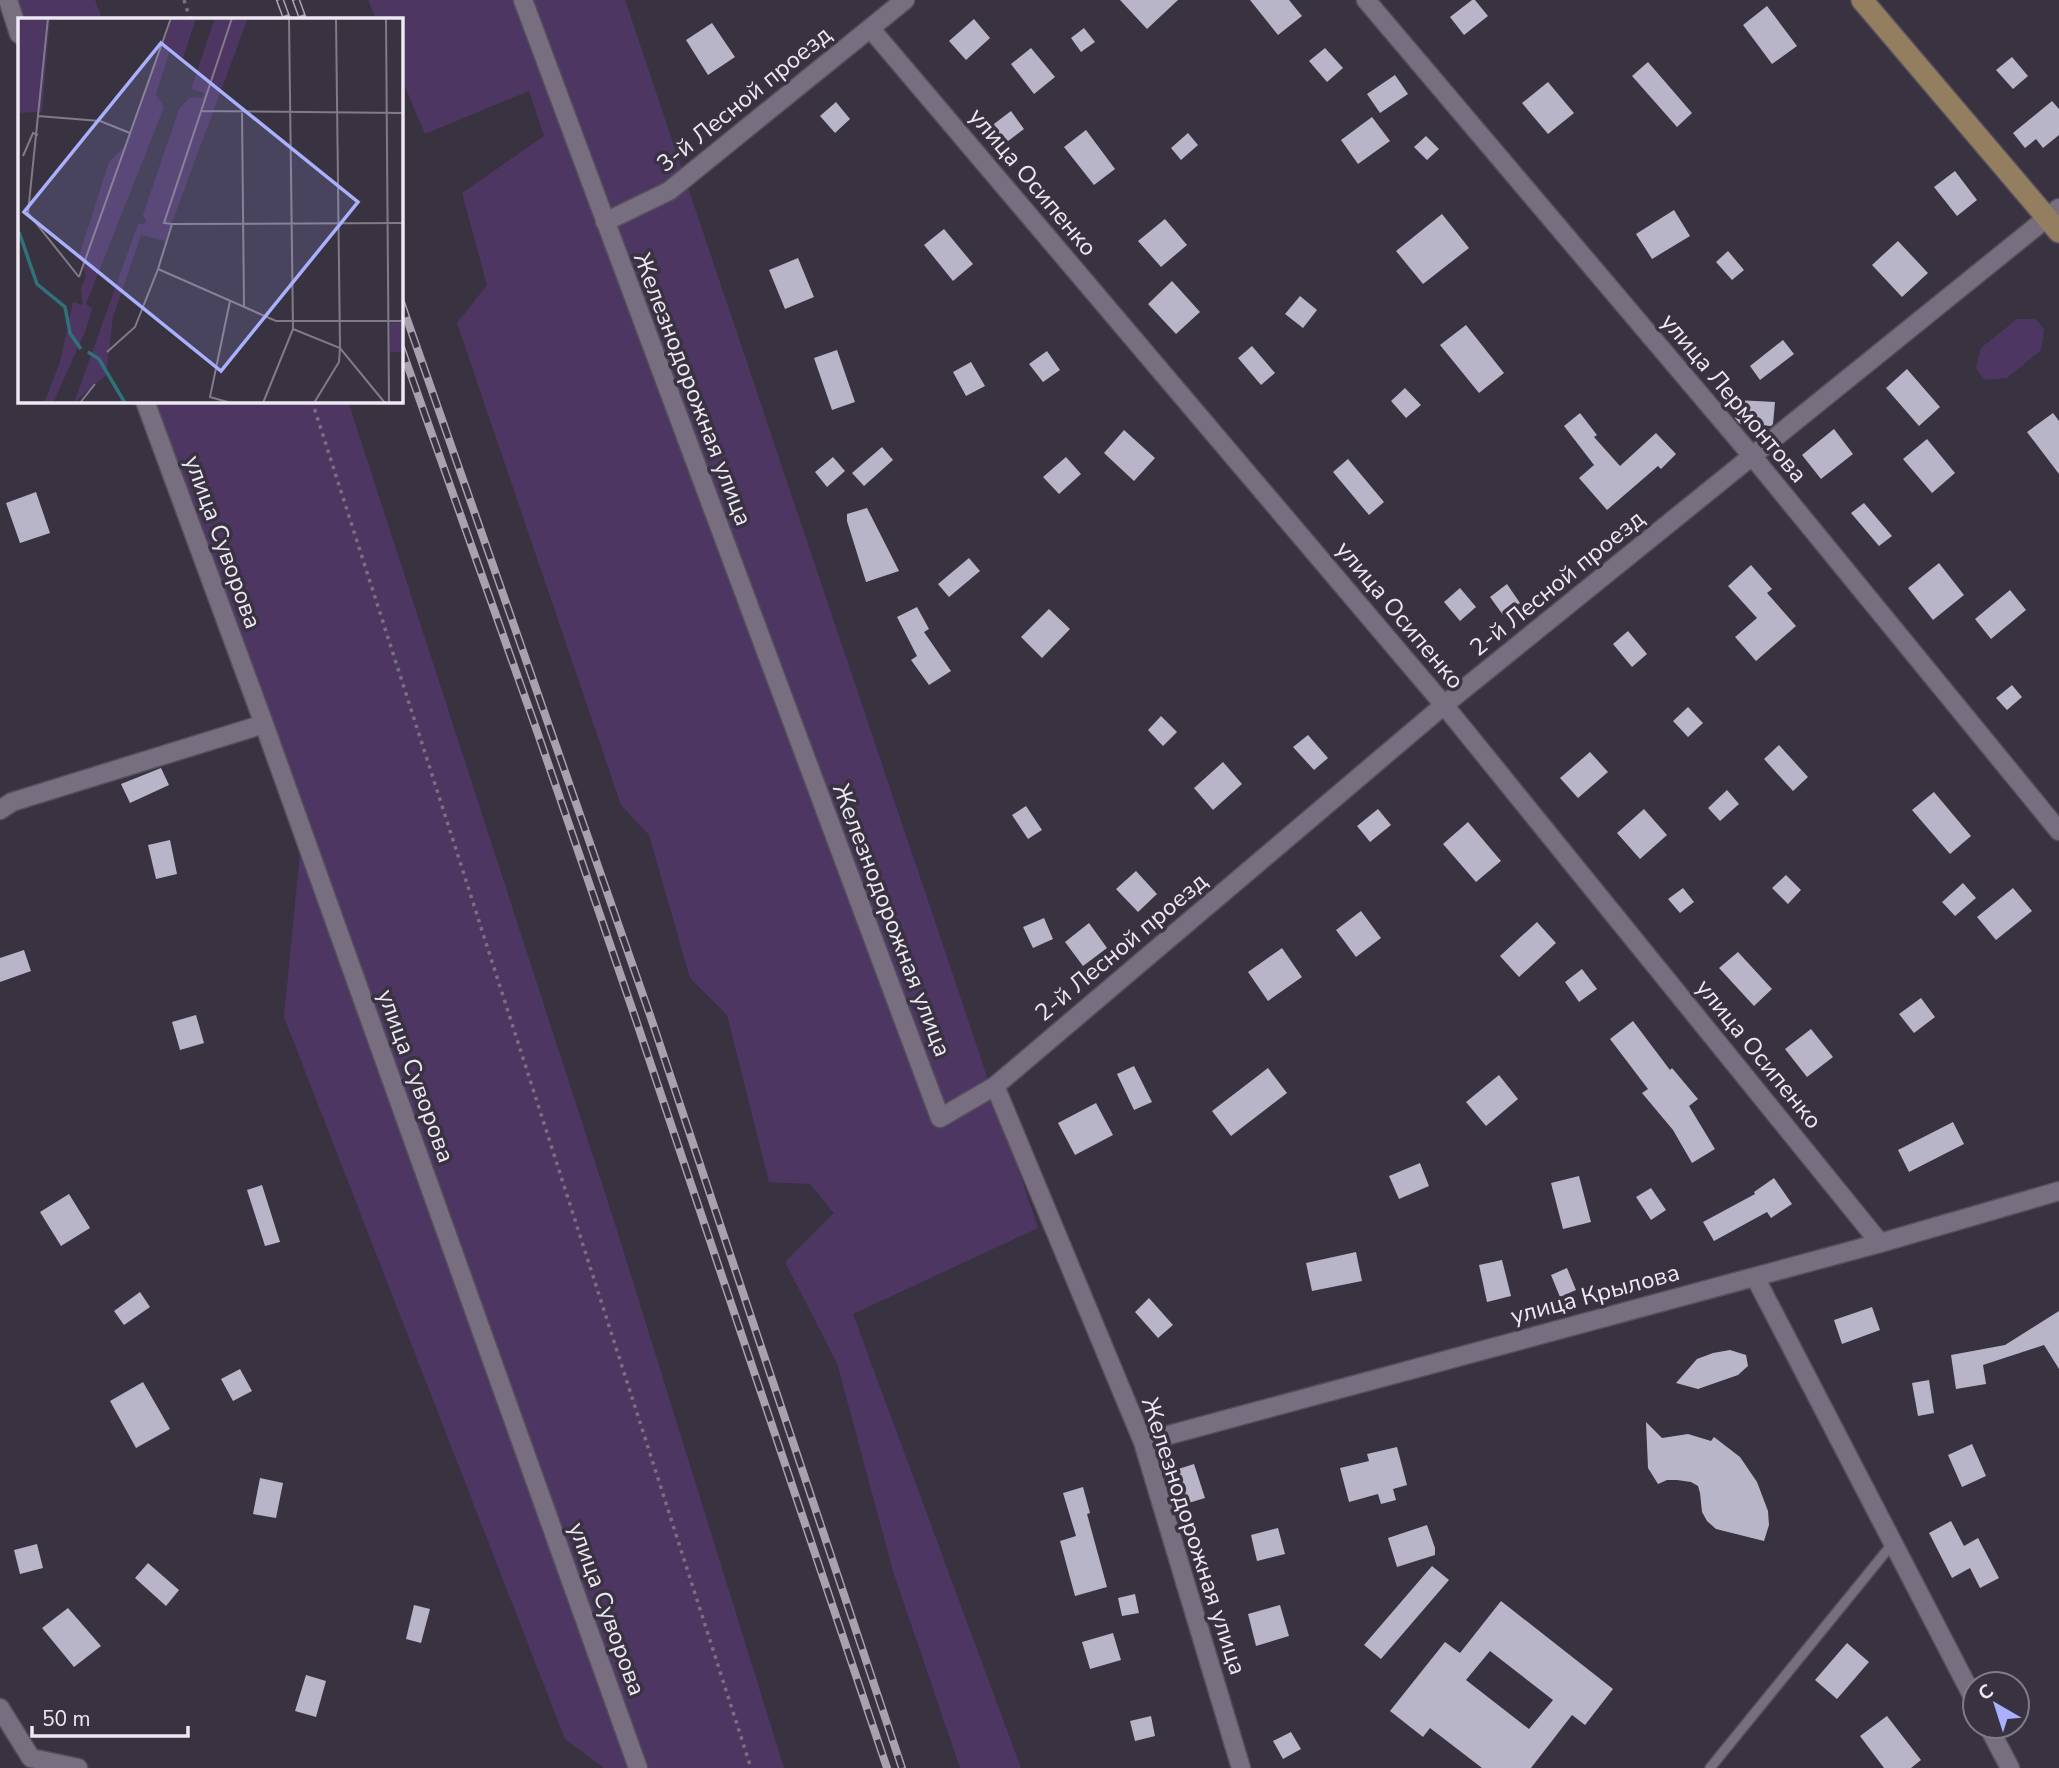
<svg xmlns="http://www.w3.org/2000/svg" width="2059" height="1768" font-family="'Nunito Sans',sans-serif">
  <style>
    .green { fill: #4d3762 }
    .building { fill: #b9b5c8; fill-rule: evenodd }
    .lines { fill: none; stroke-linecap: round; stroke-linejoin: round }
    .lane-casing { stroke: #55505c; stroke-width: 12 }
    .street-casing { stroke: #55505c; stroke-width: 21 }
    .secondary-casing { stroke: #55505c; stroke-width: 24 }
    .path { stroke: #77717e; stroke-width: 3.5; stroke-dasharray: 3.5 5; stroke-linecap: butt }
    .lane { stroke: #776f80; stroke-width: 9 }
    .street { stroke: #776f80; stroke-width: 18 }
    .secondary { stroke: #937e60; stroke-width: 21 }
    .rail-casing { stroke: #a8a2ae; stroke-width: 8 }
    .rail { stroke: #393241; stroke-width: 5; stroke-dasharray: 16; stroke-linecap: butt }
    .labels { text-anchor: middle; stroke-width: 7; stroke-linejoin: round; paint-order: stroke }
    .street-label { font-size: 24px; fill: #ede8f2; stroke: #393241 }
    .inset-river { fill: none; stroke: #30727b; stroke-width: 3.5 }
    .inset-road { fill: none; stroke: #817b88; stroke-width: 2 }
    .view { fill: #a9b0fc; fill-opacity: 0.15; stroke: #a9b0fc; stroke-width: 3.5 }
    .inset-edge { fill: none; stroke: #ede8f2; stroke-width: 3.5 }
  </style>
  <rect width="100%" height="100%" fill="#393241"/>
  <path class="green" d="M16,0H95L102,19H22Z
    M368,0H625L1038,1228L853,1314L1021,1768H960L893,1571L837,1363L785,1262L834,1213L810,1184L769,1182L727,1015L690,978L649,835L621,805L457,323L487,285L462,193L544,136L529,91L425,134L401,77V19H376Z
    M2017,319H2035L2044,329L2041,350L2007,378L1985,380L1976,368L1981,348Z
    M151,401H348L616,1227L784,1768H604L565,1739L284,1017L301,842Z"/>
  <path class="building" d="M1120,0H1178L1147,29Z
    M1250,0H1289L1302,16L1278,35Z
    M1472,0H1475L1488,16L1464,35L1450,17Z
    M1767,6L1797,46L1772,64L1743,25Z
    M974,19L990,38L966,60L949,41Z
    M712,23L735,57L708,75L686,40Z
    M1084,28L1095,42L1081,52L1071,38Z
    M1031,48L1055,77L1034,94L1011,64Z
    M1325,48L1343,68L1327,82L1309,61Z
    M2012,57L2028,76L2013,89L1996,70Z
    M1648,62L1692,113L1677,127L1632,76Z
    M1395,75L1408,94L1380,113L1367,94Z
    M1548,82L1574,113L1548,134L1522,103Z
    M2052,101L2059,109V135L2043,148L2036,139L2025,148L2013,133Z
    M836,102L850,119L835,133L820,116Z
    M1011,111L1024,129L999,148L986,130Z
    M1372,117L1390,141L1358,164L1341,140Z
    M1086,130L1115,169L1094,185L1064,147Z
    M1188,133L1198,145L1181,160L1171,148Z
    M1426,136L1439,149L1427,160L1414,147Z
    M1955,171L1977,200L1957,216L1934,187Z
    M1674,210L1690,236L1652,259L1636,234Z
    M1442,214L1469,248L1423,284L1396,251Z
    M1165,219L1187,245L1161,267L1138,241Z
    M944,229L973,264L953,281L924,245Z
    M1898,241L1928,273L1902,297L1872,265Z
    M1728,251L1744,270L1732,280L1716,262Z
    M798,258L814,297L785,309L769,270Z
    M1172,281L1200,312L1176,334L1148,304Z
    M1300,296L1317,310L1303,328L1285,314Z
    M1466,325L1504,373L1479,393L1440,345Z
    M1783,340L1794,354L1760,380L1750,366Z
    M1252,346L1275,373L1261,385L1238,358Z
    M837,350L855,402L832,410L814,358Z
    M1047,351L1060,370L1043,382L1029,364Z
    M971,362L985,386L966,396L953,372Z
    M1907,369L1940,407L1919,426L1886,388Z
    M1405,388L1421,405L1406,418L1391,401Z
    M1736,400L1775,402L1773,424L1771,426L1740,424L1735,418Z
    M1580,413L1597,435L1594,437L1620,466L1656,433L1676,454L1661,469L1658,466L1607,510L1579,478L1594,465L1564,426Z
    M2053,413L2059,421V474L2027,432Z
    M1834,429L1853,454L1821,479L1802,455Z
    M1124,430L1155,458L1134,481L1104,453Z
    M1927,439L1955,473L1932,493L1903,459Z
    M882,447L893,460L864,486L852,473Z
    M833,457L845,471L827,487L815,472Z
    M1066,457L1081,474L1059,494L1043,477Z
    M1348,459L1384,502L1369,515L1333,472Z
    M36,492L50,533L20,543L6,503Z
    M1864,503L1892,536L1879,546L1851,513Z
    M867,508L899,571L866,582L847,521V514Z
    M969,558L980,571L949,597L938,584Z
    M1939,563L1964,595L1933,620L1908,588Z
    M1751,565L1772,589L1767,593L1796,626L1756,661L1735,637L1757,618L1728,586Z
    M1507,584L1520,603L1503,615L1490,597Z
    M1460,588L1476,607L1460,621L1444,602Z
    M2010,590L2026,610L1991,639L1975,619Z
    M917,607L929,629L924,632L951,671L929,685L911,660L917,656L897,617Z
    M1049,609L1070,629L1042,658L1021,637Z
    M1628,631L1647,654L1632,667L1613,644Z
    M2012,685L2022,697L2007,710L1996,698Z
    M1688,707L1703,723L1688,737L1673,721Z
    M1161,716L1177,732L1163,746L1148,730Z
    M1308,735L1328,758L1314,770L1293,747Z
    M1779,745L1808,777L1793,791L1764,759Z
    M1590,752L1608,772L1578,798L1560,778Z
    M1223,762L1242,784L1213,810L1194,788Z
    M161,768L169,785L130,803L121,784Z
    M1727,790L1739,804L1720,821L1708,808Z
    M1934,792L1971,836L1950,854L1912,810Z
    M1026,806L1042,830L1028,839L1012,815Z
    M1378,809L1391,825L1370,842L1357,826Z
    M1644,809L1667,835L1640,859L1617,833Z
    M1468,822L1501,861L1476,882L1443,844Z
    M170,840L177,874L156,879L148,845Z
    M1136,871L1157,894L1138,912L1116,889Z
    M1786,875L1801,890L1788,904L1772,888Z
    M1963,883L1976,898L1955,916L1942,902Z
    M1683,888L1694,902L1680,913L1668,899Z
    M2013,888L2032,911L1996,940L1977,917Z
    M1361,911L1381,938L1356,957L1336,930Z
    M1044,918L1053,939L1033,948L1023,927Z
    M1537,922L1556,943L1519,977L1500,956Z
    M1089,923L1107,948L1083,966L1065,942Z
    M1282,948L1302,977L1268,1001L1248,972Z
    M24,950L31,971L0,982V958Z
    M1738,952L1772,989L1754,1006L1719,968Z
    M1582,969L1597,989L1579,1002L1565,982Z
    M1921,998L1935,1017L1914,1033L1899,1014Z
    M196,1015L204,1043L180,1050L172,1022Z
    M1633,1021L1670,1070L1672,1068L1698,1099L1689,1106L1715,1149L1692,1163L1673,1130L1642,1093L1648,1089L1610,1039Z
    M1811,1029L1833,1057L1807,1077L1785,1049Z
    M1134,1066L1152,1102L1134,1110L1117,1074Z
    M1268,1068L1287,1093L1231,1136L1212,1111Z
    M1499,1075L1518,1099L1486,1126L1466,1102Z
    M1096,1103L1113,1135L1075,1155L1058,1123Z
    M1953,1122L1964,1144L1909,1172L1898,1150Z
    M1420,1163L1429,1186L1399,1199L1389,1176Z
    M1579,1176L1591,1222L1563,1229L1551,1183Z
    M1774,1178L1792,1204L1771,1218L1767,1212L1714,1241L1703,1222L1755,1194L1754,1192Z
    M262,1185L280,1242L265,1246L247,1190Z
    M1651,1188L1666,1210L1651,1220L1636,1197Z
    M69,1194L90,1228L61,1246L40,1212Z
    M1356,1252L1362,1281L1312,1291L1306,1263Z
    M1502,1260L1511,1296L1487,1302L1479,1265Z
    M1567,1268L1576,1290L1560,1297L1551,1275Z
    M140,1292L150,1307L124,1325L114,1311Z
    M1149,1298L1173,1325L1158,1338L1135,1312Z
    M1872,1307L1880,1330L1842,1344L1834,1320Z
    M2059,1311V1369L2044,1345L1983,1365L1986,1384L1956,1389L1951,1355L2005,1345Z
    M1730,1350L1746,1355L1748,1366L1738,1375L1698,1389L1676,1383L1697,1359L1713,1353Z
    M240,1369L252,1391L233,1401L221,1379Z
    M1929,1380L1934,1413L1918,1416L1912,1383Z
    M143,1382L170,1429L136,1448L110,1401Z
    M1646,1422L1662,1438L1688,1434L1711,1441L1714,1437L1740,1457L1757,1482L1768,1511L1769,1525L1764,1541L1716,1529L1707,1521L1702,1512L1700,1493L1698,1486L1691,1482L1677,1480H1667L1658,1484L1648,1468Z
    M1972,1444L1986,1476L1962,1487L1948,1455Z
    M1397,1447L1407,1485L1393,1489L1396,1500L1381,1504L1378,1494L1349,1502L1340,1468L1369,1461L1367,1454Z
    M1194,1464L1205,1498L1182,1505L1172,1471Z
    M260,1478L283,1483L276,1518L253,1514Z
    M1083,1487L1090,1513L1087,1514L1107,1587L1075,1596L1060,1541L1076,1536L1063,1493Z
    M1951,1521L1964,1546L1978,1538L1999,1578L1980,1588L1970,1568L1952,1578L1929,1533Z
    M1427,1525L1435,1548V1555L1397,1567L1388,1538Z
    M1278,1528L1285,1554L1257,1561L1251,1535Z
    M37,1544L43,1568L20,1574L14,1550Z
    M148,1563L179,1590L166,1606L135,1578Z
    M1432,1566L1449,1580L1381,1659L1364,1645Z
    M1135,1594L1139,1613L1122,1616L1118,1598Z
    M1501,1601L1613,1689L1585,1725L1572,1715L1531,1768H1482L1430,1728L1423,1737L1390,1711L1445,1642L1460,1653ZM1490,1651L1553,1700L1529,1729L1466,1680Z
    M414,1605L430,1609L421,1643L406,1639Z
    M1280,1605L1289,1636L1256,1646L1248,1614Z
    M68,1608L101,1646L74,1667L42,1628Z
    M1113,1633L1121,1660L1090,1669L1082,1642Z
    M1847,1643L1869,1662L1837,1699L1815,1680Z
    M306,1675L326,1681L316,1717L295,1711Z
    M1151,1716L1155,1736L1135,1741L1130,1721Z
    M1887,1716L1921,1760L1911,1768H1884L1860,1736Z
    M1291,1732L1301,1749L1283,1759L1273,1741Z"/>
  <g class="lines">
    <g class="lane-casing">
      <path id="lane" d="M1710,1768L1893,1543"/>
    </g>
    <g class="street-casing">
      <path id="street" d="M8,0L19,34
        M523,0L940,1118L995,1086L1143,1442L1241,1768
        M1366,0L1753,457L2059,831
        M870,28L1444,705L1880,1243
        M605,222L669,191L905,0
        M145,401L264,724L638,1768
        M0,810L12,802L264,724
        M995,1086L1444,705L2059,208
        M1755,1277L1975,1701
        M1143,1442L1880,1243L2059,1191
        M0,1708L31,1758L78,1768
        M1988,1726L2010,1768"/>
    </g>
    <g class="secondary-casing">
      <path id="secondary" d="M1862,0L2059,232"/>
    </g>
    <path class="path" d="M184,0L190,19
      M312,401L751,1768"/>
    <use href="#lane" class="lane"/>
    <use href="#street" class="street"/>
    <use href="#secondary" class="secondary"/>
    <g class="rail-casing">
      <path id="rail" d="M280,0L287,19
        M296,0L303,19
        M401,302L651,1018L902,1768
        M401,347L537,731L637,1023L887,1768"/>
    </g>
    <use href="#rail" class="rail"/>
  </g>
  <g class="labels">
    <g class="street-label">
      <text transform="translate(744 99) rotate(-39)" y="8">3-й Лесной проезд</text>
      <text transform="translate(1033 182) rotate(50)" y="8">улица Осипенко</text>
      <text transform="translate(693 389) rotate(69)" y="8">Железнодорожная улица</text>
      <text transform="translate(1734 398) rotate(50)" y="8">улица Лермонтова</text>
      <text transform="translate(223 542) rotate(70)" y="8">улица Суворова</text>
      <text transform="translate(1557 583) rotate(-39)" y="8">2-й Лесной проезд</text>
      <text transform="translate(1400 615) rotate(50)" y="8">улица Осипенко</text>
      <text transform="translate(892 920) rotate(69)" y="8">Железнодорожная улица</text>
      <text transform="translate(1121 947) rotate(-40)" y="8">2-й Лесной проезд</text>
      <text transform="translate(1759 1054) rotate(51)" y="8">улица Осипенко</text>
      <text transform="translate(416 1076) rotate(70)" y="8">улица Суворова</text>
      <text transform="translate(1595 1294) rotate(-15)" y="8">улица Крылова</text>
      <text transform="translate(1194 1536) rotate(72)" y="8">Железнодорожная улица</text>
      <text transform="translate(607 1609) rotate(70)" y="8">улица Суворова</text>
    </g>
  </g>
  <g transform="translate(18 18)">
    <rect width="385" height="385" fill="#393241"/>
    <path d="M0,0H32L24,94L0,95ZM154,0H178L165,40L152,32L138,76L146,89L68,286L74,291L67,314L35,385H26L42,344L55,284L65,287L63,271L68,258L62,235L91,144L106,129ZM197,0H230L147,223L123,217L95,299L88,357L56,385L120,206L129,205L125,197L161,91L172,79L184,80L186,75L173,71ZM385,304V334H372V305Z" fill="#4d3762"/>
    <path class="inset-river" d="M1,214L19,266L47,289L52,315L63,331M70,334L81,341L107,385"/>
    <path class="inset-road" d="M30,0L10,195L61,259M368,0L371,385M183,93L385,95M224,95L226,289M20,98L82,103L112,115M5,138L15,115L20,117M154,206L385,205M140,251L258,303H385M61,259L153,0M212,283L192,379L213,385M275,311L322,330L367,385M89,334L117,309L140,251L154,206L146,205L214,0M62,385L77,366M245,385L275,311L271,0M296,385L321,344L322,330L318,0"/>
    <path class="view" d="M143,25L340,184L203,353L6,194Z"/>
    <rect width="385" height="385" class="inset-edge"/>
  </g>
  <g transform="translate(1996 1705) rotate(321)"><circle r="33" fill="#393241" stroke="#817b88" stroke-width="2"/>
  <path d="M0-5L12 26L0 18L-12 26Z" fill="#a9b0fc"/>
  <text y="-10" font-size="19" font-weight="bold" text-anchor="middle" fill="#ede8f2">С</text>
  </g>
  <path d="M32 1726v10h156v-10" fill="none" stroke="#ede8f2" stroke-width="3.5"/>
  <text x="42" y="1726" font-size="21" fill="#ede8f2" stroke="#393241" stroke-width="5" paint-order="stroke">50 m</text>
</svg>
